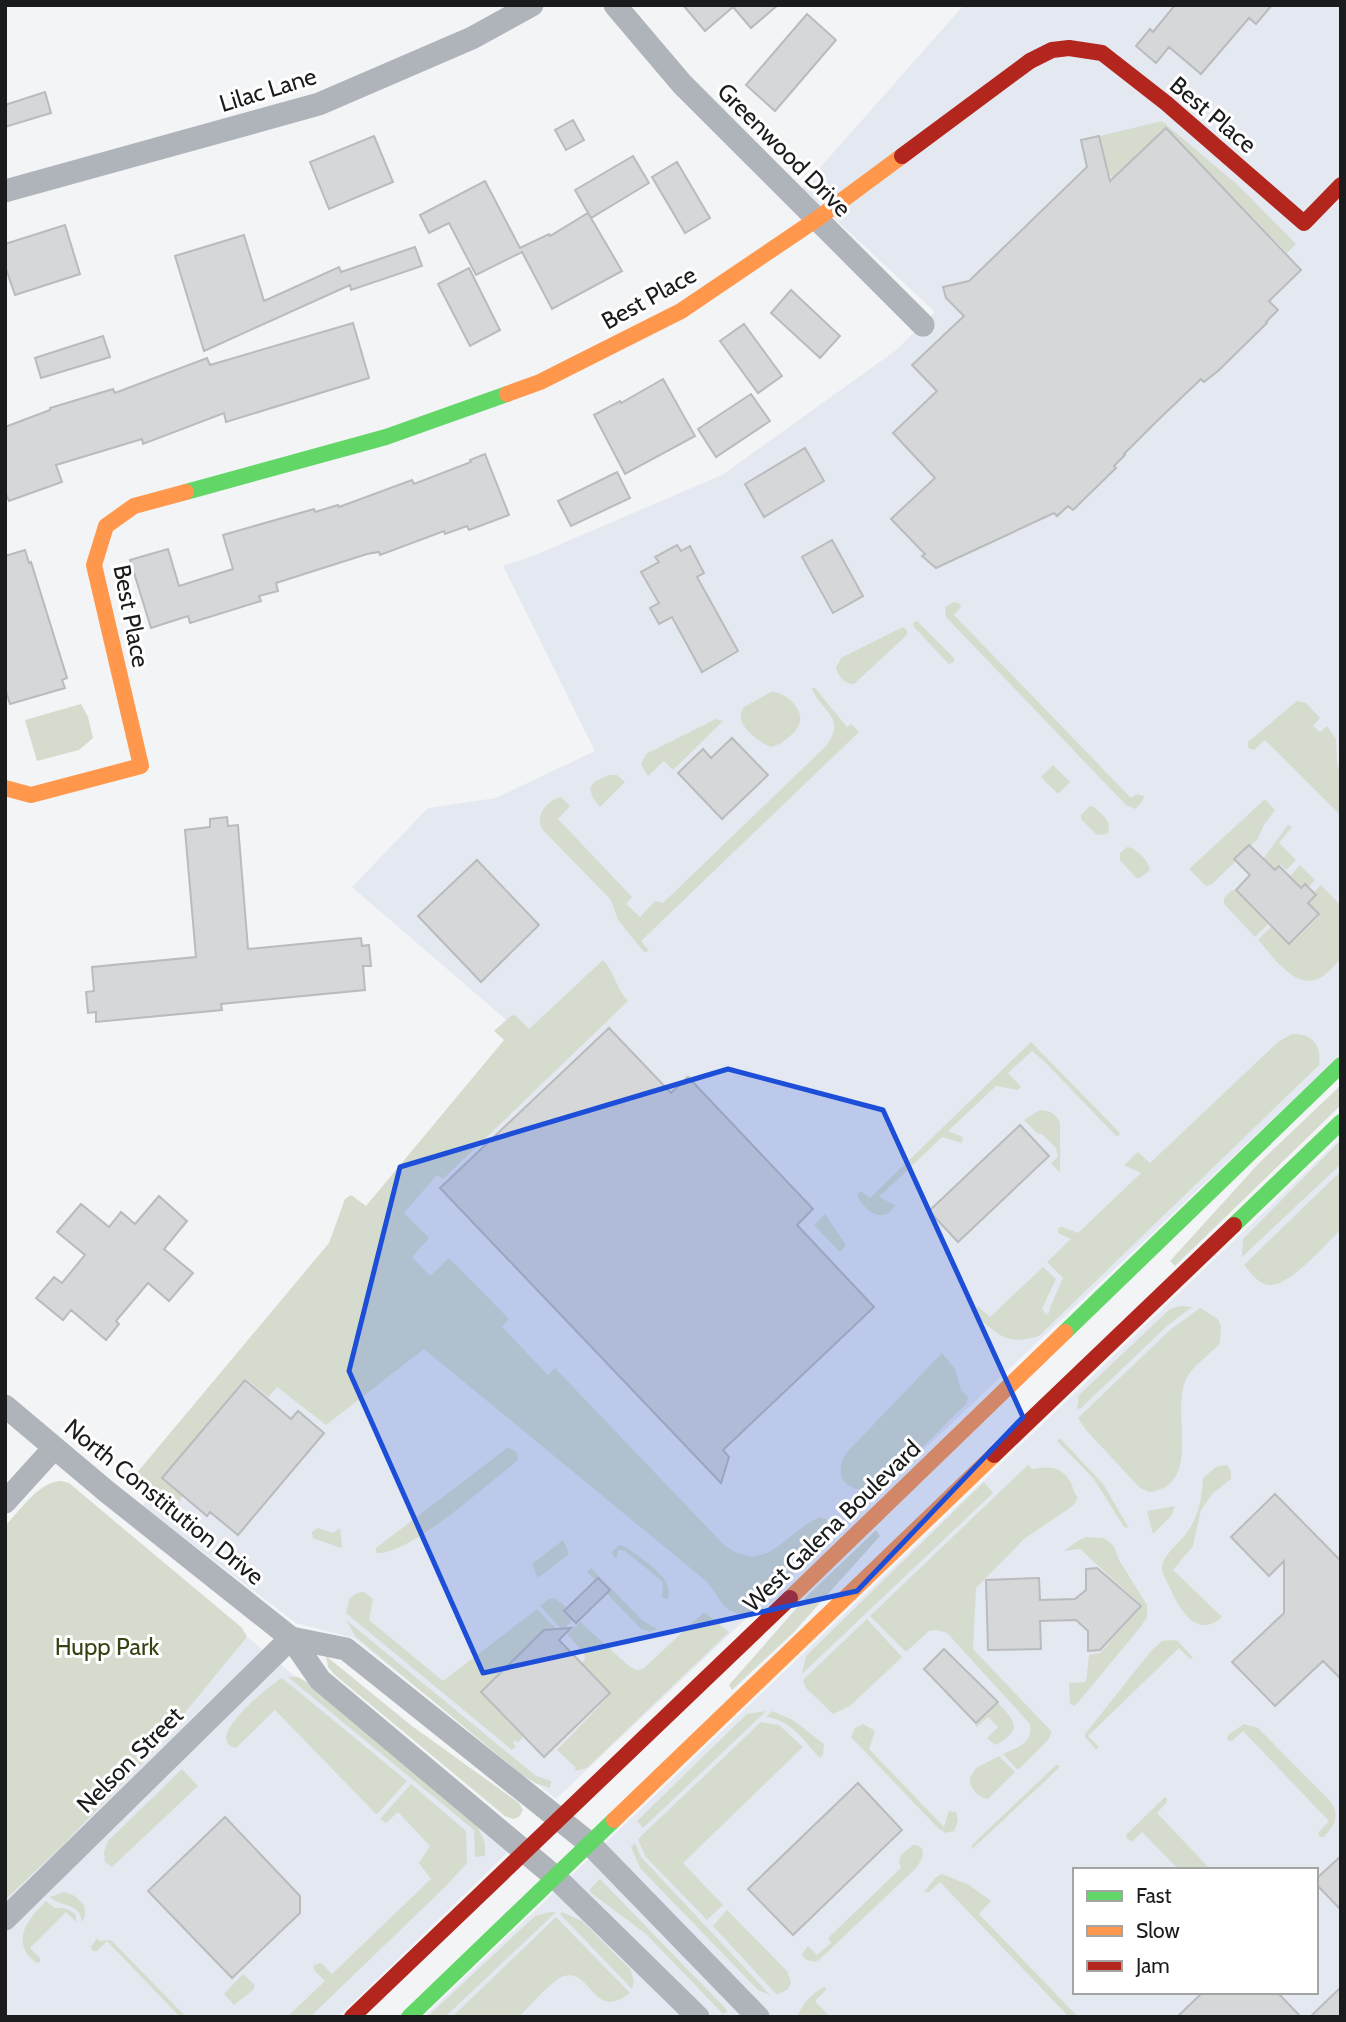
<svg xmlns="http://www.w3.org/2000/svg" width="1346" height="2022" font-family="Cabin,sans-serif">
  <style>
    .built { fill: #e4e8f0; fill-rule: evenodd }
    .green { fill: #d5dcce }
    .building { fill: #d5d7d8; stroke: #b9bbbc; stroke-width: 2 }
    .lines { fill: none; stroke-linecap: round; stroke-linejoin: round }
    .street { stroke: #afb4bb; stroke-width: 23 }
    .fast { stroke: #63d668; stroke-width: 16 }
    .slow { stroke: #ff974d; stroke-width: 16 }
    .jam { stroke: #b3261e; stroke-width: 16 }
    .marked { fill: #1d4ed8; fill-opacity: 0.2; stroke: #1d4ed8; stroke-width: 5; stroke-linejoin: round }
    .labels { text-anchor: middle; stroke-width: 6; stroke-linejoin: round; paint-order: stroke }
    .street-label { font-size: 24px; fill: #1a1b1c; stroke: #fff }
    .park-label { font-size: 24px; fill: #344314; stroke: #fff }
  </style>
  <rect width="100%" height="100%" fill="#f2f4f6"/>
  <path class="built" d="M964,5H1341V1054L556,1799L354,1638L296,1623L142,1506L519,1031L352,887L428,808L496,798L595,751L503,566L533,556L722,475L895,351L935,312L802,188Z
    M1341,1138V2017H424ZM1075,1870H1316V1992H1075Z
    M247,1637L510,1850L338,2017H5V1900L62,1846L153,1752Z"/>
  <path class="green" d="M1162,121L1240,187L1296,244L1287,253L1166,127L1113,177L1109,174L1100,136Z
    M954,602L959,603L961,607L954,615L1131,798L1137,794L1144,796L1142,802L1135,809L1126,805L946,617L945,607Z
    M917,621L954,658V662L949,664L944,659L914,627L913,623Z
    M903,627L907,630V635L854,684C844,684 839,677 836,668L841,658Z
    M812,688H815L847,727L851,724L859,732L641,941L649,951L644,952L618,920L611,900L542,829C535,814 547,801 561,797L570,806L558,819L632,897L626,904L640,917L655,901L663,903L826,746C848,716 820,712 812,688Z
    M771,692C784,691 803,707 800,722C798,732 781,745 771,747C762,744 742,729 741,719C740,714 742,711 744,707Z
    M1297,701L1306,703L1320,718L1313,726L1320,732L1327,726L1336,739L1337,763L1341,774V816L1265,740L1254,750L1248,748V742Z
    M81,704L88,717L93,738L79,750L37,761L25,720Z
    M716,719L723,721L673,770L664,761L648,776L641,764L646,754Z
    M1053,765L1070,782L1058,794L1041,777Z
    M608,775H617L625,782L600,807L593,798L590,789L594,782Z
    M1264,800H1266L1275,810L1264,825L1257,840L1234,859L1235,862L1212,884L1206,886L1189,869Z
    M1090,806L1094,807C1102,815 1114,822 1107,834L1097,835L1081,819V815Z
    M1288,825L1292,827L1279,843L1296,860L1286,870L1280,864L1275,869L1263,859Z
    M1127,847C1136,848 1148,860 1150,870L1140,878H1136L1120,860V853Z
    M1300,865L1315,880L1309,887L1305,884L1298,891L1287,880Z
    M1321,885L1341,906V959C1334,965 1328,974 1320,978C1295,991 1272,955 1258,940L1271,927L1290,945L1320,915L1308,903L1316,895L1314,892Z
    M1232,890H1235L1268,924L1255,937L1224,904V898Z
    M603,960C615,972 616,989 628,1001L443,1179L437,1175L404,1213L429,1238L412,1257L430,1276L449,1258L509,1319L502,1327L548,1375L555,1368L724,1545C767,1577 784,1532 820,1517L826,1519L830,1534L828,1541L753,1611C724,1621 721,1597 706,1581L424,1349L326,1425L277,1387L268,1397L245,1378L162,1478L183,1496L173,1509L135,1475L329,1243L345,1199L351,1195L366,1206L504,1040L494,1031L512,1015L516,1016L529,1029Z
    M1292,1034C1312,1033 1322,1045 1319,1065L1039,1336C1008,1346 997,1335 976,1315L974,1311L977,1306L990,1317L1043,1267L1056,1279L1042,1309L1046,1315L1050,1312L1049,1310L1063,1278L1047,1262L1071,1239L1058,1233V1228L1062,1227L1078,1233L1141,1173L1124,1165L1138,1152L1150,1163L1278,1042Z
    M1031,1042L1118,1131L1120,1135L1116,1136L1044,1061L1032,1051L1008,1073L1021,1087L1018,1090L996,1086L948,1131L963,1137L962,1143L942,1137L879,1197L895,1205C884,1226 864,1211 857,1195L859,1192L861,1191L870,1198Z
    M1341,1085V1105L1175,1266L1170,1261L1260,1162Z
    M1040,1110C1050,1111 1056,1113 1060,1123V1173L1051,1163L1058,1157L1056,1148L1042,1134H1038L1024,1120Z
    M1341,1140V1164L1242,1257L1243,1239Z
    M1341,1171V1229C1327,1243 1288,1288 1269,1285C1257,1283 1251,1273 1244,1265Z
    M825,1214L846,1245L840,1252L814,1225Z
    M1180,1306L1192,1307L1167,1326L1081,1408L1077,1409L1079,1395L1170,1309Z
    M1200,1308L1218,1319L1221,1327L1220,1343C1210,1355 1192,1366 1186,1379C1170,1413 1204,1485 1149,1492L1139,1487L1086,1430L1078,1418L1170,1330Z
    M942,1353L955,1369L961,1390L968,1397L966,1404C947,1423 927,1442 908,1462C901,1469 893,1480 884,1485C860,1499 825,1483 848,1451Z
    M1060,1438L1103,1484L1129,1528L1124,1527L1094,1479L1057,1441Z
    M507,1448L512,1449L517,1453L518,1459L511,1466C484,1487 408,1556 376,1553V1548Z
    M1028,1465L1032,1469C1050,1467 1058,1464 1070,1481C1074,1487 1072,1492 1078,1497L1074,1505L1024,1539L976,1588L973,1649L1052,1732L1048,1740L1018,1770L1003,1754C1018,1747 1033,1743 1030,1724L947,1633L937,1630L929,1631L906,1652L870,1616Z
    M1227,1465L1231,1472V1479L1213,1493L1201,1510L1193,1546L1173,1570L1222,1617C1190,1645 1174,1594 1162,1572C1161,1554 1179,1545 1188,1531C1199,1515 1202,1497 1203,1478L1216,1467Z
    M61,1481L69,1483L235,1622L242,1628L247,1637L153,1752L62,1846L5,1900V1526C20,1511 38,1482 61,1481Z
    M984,1482L993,1493L802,1674L806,1656Z
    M1175,1506L1171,1516L1153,1534L1147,1511Z
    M318,1528L333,1533L340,1528L342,1545L341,1548L313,1538L312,1532Z
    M876,1530L880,1536L793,1633L732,1690L729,1685L808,1595Z
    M1086,1537L1104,1538L1114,1546L1119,1560L1147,1605V1617L1142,1625L1075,1706L1070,1704L1069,1683L1086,1682L1089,1655L1100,1653L1142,1606L1080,1549L1064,1551L1076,1542Z
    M563,1540L569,1554L538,1578L532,1564Z
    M619,1545L626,1547C641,1559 675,1577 668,1599L662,1598L663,1582L625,1551L618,1550L617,1558H614L612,1552Z
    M591,1568L643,1621L657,1629L650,1632L641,1629L607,1594L610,1590L598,1578L595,1580L587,1572Z
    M364,1592L373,1599L369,1620L443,1681L537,1609L560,1633L556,1636L548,1629L544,1630L483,1689L484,1696L523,1737L518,1743L515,1740L513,1743L516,1746L512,1750L346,1613L350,1598L357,1593Z
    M555,1598L566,1607L563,1612L572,1621L562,1630L540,1606L549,1599Z
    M706,1613L729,1632L587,1768L574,1771L576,1768L557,1750L605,1700L609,1691L582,1663L585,1659L584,1653L567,1634L580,1622L629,1666L636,1670L643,1669L702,1614Z
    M867,1619L902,1657L850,1706L833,1714L806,1688L803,1680Z
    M346,1620L536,1776L551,1781L550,1788L535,1783L522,1775L356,1637Z
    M1173,1640L1178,1641L1193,1658L1190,1659L1179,1648L1088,1736L1099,1747L1096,1750L1085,1737V1734L1151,1651L1162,1641Z
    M326,1656L412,1726L519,1803L523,1810L519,1817L513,1819L505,1816L335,1675L328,1667Z
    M288,1677H298L310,1684L477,1826L485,1843V1856L475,1857L474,1830Z
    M282,1678L407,1781L379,1812L376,1814L275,1710L236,1748C201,1740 270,1685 282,1678Z
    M998,1703C1017,1722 1022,1731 995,1745L987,1738L998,1727L988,1717L977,1727L975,1726Z
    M766,1711L643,1828L637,1821L747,1714Z
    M772,1711L793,1720L824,1744L823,1754L820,1758C805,1742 790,1719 766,1717Z
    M761,1722L779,1725L803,1747L683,1863L723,1905L707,1920L645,1856L638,1839Z
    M863,1724L875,1731L869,1749L944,1827L949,1811L956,1812L958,1821L954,1831L946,1833L939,1829L851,1737L855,1728Z
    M1244,1724L1258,1728L1331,1802C1340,1815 1335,1825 1324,1837H1320L1318,1833L1329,1821L1243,1731L1232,1741L1227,1740L1228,1735Z
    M999,1756L1015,1772L988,1799C978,1798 969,1788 970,1778L976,1768Z
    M1056,1765H1059L1058,1769L972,1849V1845Z
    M182,1769L198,1786L112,1867L105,1862L104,1852L108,1841Z
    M411,1784L466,1831L467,1863L446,1886L310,2017H287L325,1981L314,1970V1965L321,1963L332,1974L431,1879L419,1863L430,1846L398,1812L386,1823L380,1819Z
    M1165,1797L1167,1798V1802L1157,1813L1211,1870H1179L1142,1832L1132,1842L1127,1839L1126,1835L1130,1831Z
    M635,1843L641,1857L770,1995L758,1990L640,1868L631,1847Z
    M913,1845C929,1846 922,1860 916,1868L819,1960L814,1962L805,1959L802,1954L808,1946L817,1955L831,1943L828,1938L901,1868L899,1862L901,1855Z
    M942,1874L969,1885L991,1901L979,1914L1078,2017H1069L940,1882L929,1892H924L936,1877Z
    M600,1879L726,2009L727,2012L723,2014L646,1934L590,1892V1889Z
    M64,1892L75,1896L84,1905L85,1917L82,1922C79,1901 61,1908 50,1897Z
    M46,1901L55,1908C63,1907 70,1909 76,1915V1922L66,1912L30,1948L40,1958V1962L36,1963C9,1941 28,1919 46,1901Z
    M727,1910L787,1971L791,1982L788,1989L777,1995L713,1926Z
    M550,1912H556L445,2017H427L535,1916Z
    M562,1912L582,1921L630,1969L634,1981L632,1989L560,1914Z
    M556,1917L630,1993C592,2022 592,1968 564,1976C552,1980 529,2007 519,2017H452Z
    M97,1938L99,1941L111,1940L186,2017H180L107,1941L97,1951H93L91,1947Z
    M243,1974L254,1984V1989L234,2005L224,1994Z
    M825,1987L826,1990L815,2001L830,2017L798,2016C801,2005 815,1990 825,1987Z"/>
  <path class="building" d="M683,5H778L751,28L733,7L705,31Z
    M1175,5H1272L1256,24L1249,18L1201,74L1169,47L1156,63L1136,46L1150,29L1153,32Z
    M807,14L836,40L775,111L746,85Z
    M45,92L51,113L5,127V105Z
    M573,120L584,140L566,150L555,130Z
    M1166,128L1301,270L1269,301L1278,310L1266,322L1267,323L1218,371L1204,382L1201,379L1156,422L1124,454L1125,455L1114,466L1116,468L1073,510L1068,506L1057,516L1054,513L936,568L922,556L925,554L891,519L935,478L893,433L937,391L912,365L964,316L946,298L943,287L969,281L1087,167L1081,140L1099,136L1110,181Z
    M374,136L393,182L329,209L310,162Z
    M633,156L649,183L591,218L575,190Z
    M677,162L710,218L685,233L652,177Z
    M485,181L520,248L549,234L550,236L588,213L622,271L552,309L522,252L476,275L449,223L429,233L420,215Z
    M65,225L80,274L15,295L5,266V244Z
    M244,235L264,301L339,267L341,272L415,247L422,266L351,290L350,285L204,351L175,256Z
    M469,268L500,330L470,346L438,284Z
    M791,290L840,336L820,358L771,313Z
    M353,323L369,378L226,422L224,413L143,444L142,439L56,465L62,482L9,501L5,492V427L50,410V408L113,389L115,393L207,358L210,365Z
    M744,324L782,376L758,393L720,341Z
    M103,336L110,357L41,378L35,358Z
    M663,379L695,436L625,474L594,415L620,401L621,403Z
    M751,394L770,421L716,457L698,429Z
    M805,448L824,481L764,517L745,484Z
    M485,454L509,515L469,530L467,526L445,534L444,531L380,555L379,552L367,554L276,583L278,591L259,596L261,601L190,623L188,616L151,628L130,560L168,549L179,586L233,569L223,535L314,509L315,512L338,505L339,507L412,480L414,484L471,462L470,460Z
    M617,472L630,498L571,526L558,501Z
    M832,540L863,596L833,613L802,557Z
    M677,545L681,551L690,546L704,573L697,577L738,651L702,672L672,617L659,624L650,608L659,603L641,572L659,562L655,557Z
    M25,550L29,563L31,562L67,678L62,680L65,688L10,704L5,688V556Z
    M732,738L768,775L722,819L678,773L703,749L711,758Z
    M227,817L228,826L238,825L248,949L361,938L362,946L369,945L371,966H363L365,990L221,1004L222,1010L96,1022V1012L88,1013L86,992L94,991L92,967L196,957L185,830L210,827V819Z
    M1249,845L1275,870L1279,866L1301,888L1305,884L1316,895L1308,903L1319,914L1289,944L1236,890L1250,875L1234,859Z
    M477,860L539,925L481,982L418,916Z
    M609,1028L671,1093L688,1077L813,1209L797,1225L874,1307L723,1450L729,1457L721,1483L440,1188Z
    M1020,1125L1049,1156L958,1242L929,1211Z
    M159,1196L187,1221L164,1249L193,1273L169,1301L148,1283L116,1321L119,1324L106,1340L71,1310L63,1320L36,1298L54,1277L62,1283L85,1255L57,1232L81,1204L109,1227L121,1212L135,1224Z
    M245,1380L291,1419L298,1411L324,1433L238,1535L210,1512L207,1516L162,1478Z
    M1275,1494L1341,1561V1679L1323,1661L1275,1706L1232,1662L1284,1613V1561L1269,1576L1231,1537Z
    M1097,1568L1141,1606L1100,1650L1088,1651V1631L1076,1620L1040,1621L1041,1649L988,1650L986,1580L1039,1578L1040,1600L1075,1599L1086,1590V1569Z
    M598,1578L610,1590L576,1623L564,1611Z
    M571,1628L559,1640L610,1693L544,1757L481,1692L544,1630Z
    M944,1649L998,1702L976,1723L924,1669Z
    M858,1783L902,1830L793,1935L748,1889Z
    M225,1817L300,1896V1913L232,1978L148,1891Z
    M1341,1856V1910L1316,1884V1879Z
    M1341,1987V2017H1310Z
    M1203,1992H1277L1301,2017H1177Z"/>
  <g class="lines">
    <path class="street" d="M615,5L682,84L923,325
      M5,191L319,104L472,38L532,5
      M5,1406L106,1491L291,1638L320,1680L554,1876L698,2017
      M5,1502L54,1448
      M291,1638L346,1649L589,1843L758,2017
      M5,1919L291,1638"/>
    <path class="fast" d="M186,492L386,437L507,394
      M1234,1225L1341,1122
      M1065,1332L1341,1065
      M409,2017L614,1820"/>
    <path class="slow" d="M507,394L540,382L681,311L817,219L902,156
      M5,788L31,795L141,766L94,565L106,526L134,506L186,492
      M790,1598L1065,1332
      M614,1820L994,1455"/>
    <path class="jam" d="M902,156L1030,61L1052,50L1069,48L1102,53L1166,103L1304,223L1341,185
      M994,1455L1234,1225
      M352,2017L790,1598"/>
  </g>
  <path class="marked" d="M728,1069L883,1110L1023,1417L857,1591L483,1673L349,1371L400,1167Z"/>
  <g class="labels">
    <g class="street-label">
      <text transform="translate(268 90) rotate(-17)" y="8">Lilac Lane</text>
      <text transform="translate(1213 115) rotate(40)" y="8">Best Place</text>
      <text transform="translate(784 150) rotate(45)" y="8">Greenwood Drive</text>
      <text transform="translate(649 298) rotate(-29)" y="8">Best Place</text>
      <text transform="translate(131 616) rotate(79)" y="8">Best Place</text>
      <text transform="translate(164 1502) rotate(39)" y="8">North Constitution Drive</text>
      <text transform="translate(832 1526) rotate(-44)" y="8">West Galena Boulevard</text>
      <text transform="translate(130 1760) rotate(-45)" y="8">Nelson Street</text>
    </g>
    <g class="park-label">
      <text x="107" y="1655">Hupp Park</text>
    </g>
  </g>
  <rect width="1346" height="2022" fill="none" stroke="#1a1b1c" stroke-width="14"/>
  <rect x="1073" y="1868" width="245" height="126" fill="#ffffff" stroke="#a3a4a4" stroke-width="2"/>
  <rect x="1087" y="1891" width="35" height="10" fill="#63d668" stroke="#a3a4a4" stroke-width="2"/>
  <text x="1136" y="1903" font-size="21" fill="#1a1b1c">Fast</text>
  <rect x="1087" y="1926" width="35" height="10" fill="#ff974d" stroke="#a3a4a4" stroke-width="2"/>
  <text x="1136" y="1938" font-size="21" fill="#1a1b1c">Slow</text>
  <rect x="1087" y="1961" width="35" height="10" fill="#b3261e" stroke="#a3a4a4" stroke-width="2"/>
  <text x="1136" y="1973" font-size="21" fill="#1a1b1c">Jam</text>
</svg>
